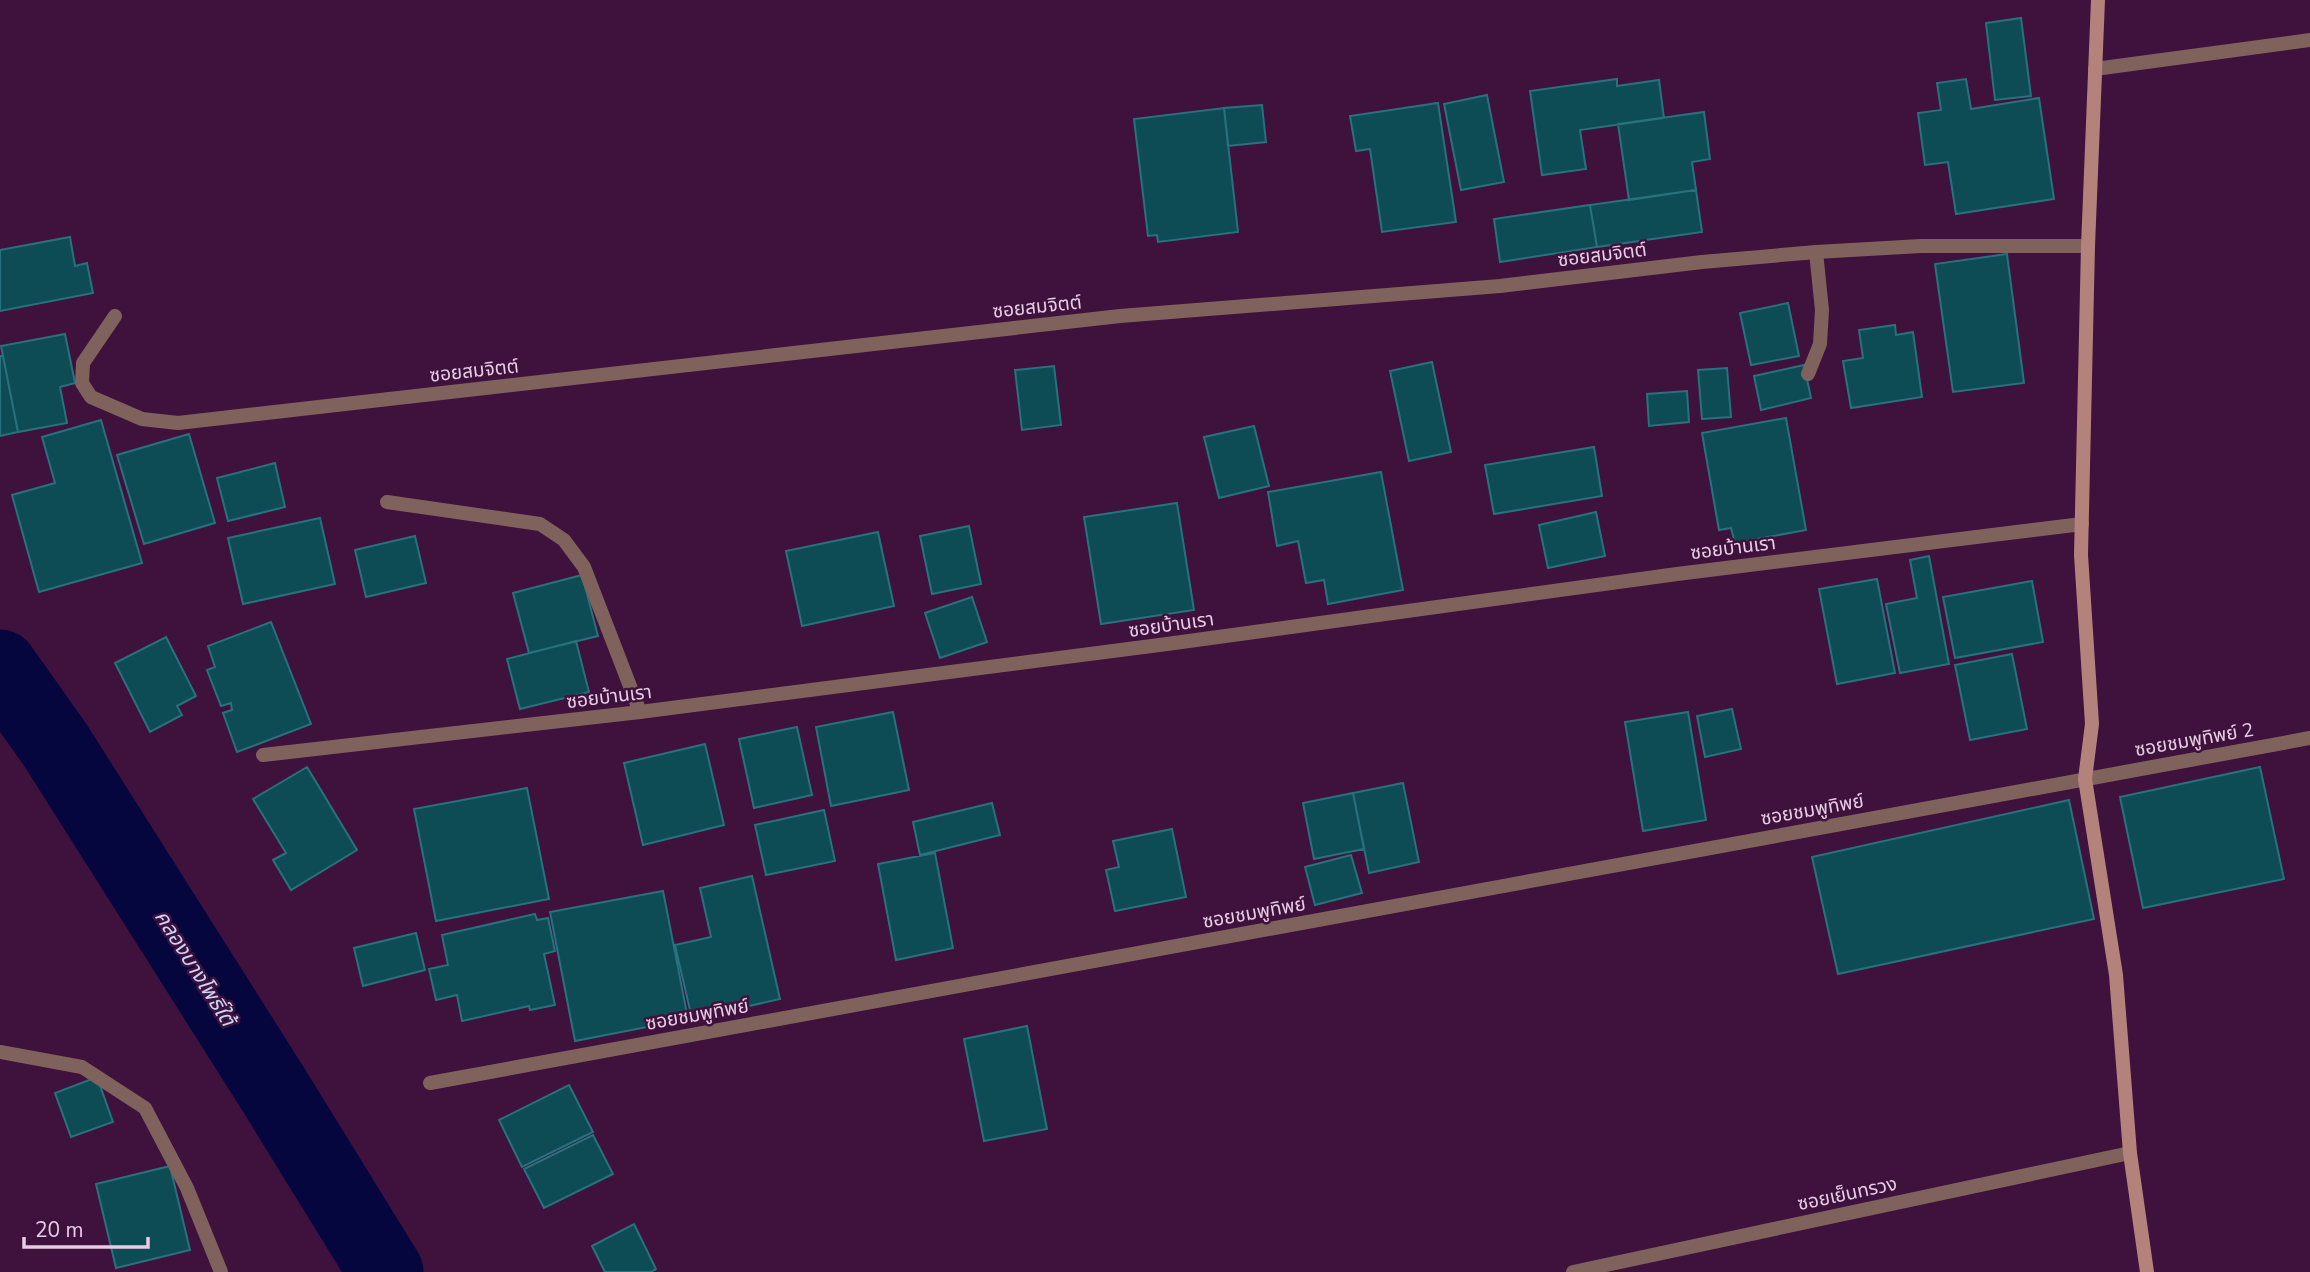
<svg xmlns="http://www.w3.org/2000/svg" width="2310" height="1272" font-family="'Nunito Sans','Noto Sans Thai',sans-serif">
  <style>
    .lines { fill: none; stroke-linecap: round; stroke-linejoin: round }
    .river { stroke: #05063e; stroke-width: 75 }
    .building { fill: #0e4c55; stroke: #29717c; stroke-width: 2 }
    .lane { stroke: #80625d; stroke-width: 14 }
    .street { stroke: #80625d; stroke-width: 14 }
    .secondary { stroke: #b3837b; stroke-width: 14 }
    .labels { text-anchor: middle; stroke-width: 5; stroke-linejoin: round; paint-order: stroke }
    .street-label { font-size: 19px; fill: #e8cce5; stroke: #3e123c }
    .water-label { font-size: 21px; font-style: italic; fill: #c9d6fa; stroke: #3e123c }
  </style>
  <rect width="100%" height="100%" fill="#3e123c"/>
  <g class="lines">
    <path class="river" d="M0,667L56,746L275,1092L386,1272"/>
  </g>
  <path class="building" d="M2021,18L2031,96L1995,100L1986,23Z
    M1617,79V86L1659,80L1664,118L1580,130L1586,169L1542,175L1530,91Z
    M1966,79L1971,109L2039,98L2054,199L1956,214L1948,162L1925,165L1918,113L1941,110L1937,83Z
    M1487,95L1504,182L1461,190L1444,104Z
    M1438,103L1456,222L1382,232L1370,149L1356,151L1350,116Z
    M1262,105L1266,142L1228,146L1224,108Z
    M1224,108L1238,232L1158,242L1157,235L1148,236L1134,119Z
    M1704,112L1710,159L1692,162L1696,190L1629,200L1618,124Z
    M1696,190L1702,232L1597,247L1590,205Z
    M1590,205L1597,247L1500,262L1494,219Z
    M70,237L75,266L87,263L93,293L0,311V250Z
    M2007,254L2024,383L1953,392L1935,264Z
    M1788,303L1799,356L1751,365L1740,313Z
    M1895,325L1896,335L1913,332L1922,397L1851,408L1843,361L1863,358L1859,330Z
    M65,334L75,383L60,387L67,423L18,432L1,346Z
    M0,356H3L18,432L0,436Z
    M1432,362L1451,452L1409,461L1390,371Z
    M1804,365L1811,398L1761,410L1754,376Z
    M1054,366L1061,425L1022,430L1015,370Z
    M1727,368L1731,417L1702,419L1698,370Z
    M1687,391L1689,422L1649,426L1647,394Z
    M1786,418L1806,530L1735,543L1731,528L1719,530L1702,433Z
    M101,420L142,563L39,592L12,495L55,483L42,437Z
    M1254,426L1269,486L1219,498L1204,437Z
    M189,434L215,523L144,544L117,455Z
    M1594,447L1602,496L1494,514L1485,465Z
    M275,463L285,507L228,521L217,478Z
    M1381,472L1403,590L1328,604L1324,580L1306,583L1298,541L1277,546L1268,492Z
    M1177,503L1194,610L1101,624L1084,517Z
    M1596,512L1605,556L1548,568L1539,525Z
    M320,518L335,584L243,604L228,538Z
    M969,526L981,584L932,594L920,536Z
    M878,532L894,606L802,626L786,551Z
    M415,536L426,583L366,597L355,550Z
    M1929,556L1949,664L1900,673L1886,604L1917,598L1910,560Z
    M582,575L598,636L529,653L513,593Z
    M1877,579L1895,673L1837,684L1819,589Z
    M2032,581L2043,642L1955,658L1943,597Z
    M972,597L987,642L940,658L925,613Z
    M271,622L311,724L237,752L223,713L232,710L231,703L221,706L207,670L215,667L208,646Z
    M166,637L196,696L177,706L182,715L150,732L115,663Z
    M576,641L589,692L520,709L507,659Z
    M2012,654L2027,729L1970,740L1955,665Z
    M1732,709L1741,749L1705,757L1697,716Z
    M893,712L909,790L831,806L816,727Z
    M1688,712L1706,820L1643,831L1625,722Z
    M797,727L812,795L754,808L739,739Z
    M705,744L724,825L643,845L624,763Z
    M307,767L357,850L291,890L273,860L286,853L253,799Z
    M2260,767L2284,879L2143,908L2120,797Z
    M1403,783L1419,862L1369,873L1353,793Z
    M527,788L549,899L436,921L414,809Z
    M1353,793L1364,849L1314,859L1303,803Z
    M2069,800L2094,919L1838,974L1812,857Z
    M992,803L1000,835L920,855L913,822Z
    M824,810L835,861L766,875L755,825Z
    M1172,829L1186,897L1115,911L1106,870L1119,867L1113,841Z
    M935,853L953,948L896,960L878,864Z
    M1351,855L1362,893L1315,905L1305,867Z
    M752,876L780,999L692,1019L675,945L711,937L700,888Z
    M663,891L688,1019L575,1041L550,912Z
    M535,914L537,920L548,918L555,951L544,954L555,1005L530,1010L529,1006L462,1021L457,995L436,1000L429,969L448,965L442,935Z
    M416,933L425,970L363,986L354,948Z
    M1027,1026L1047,1129L984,1141L964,1039Z
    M97,1077L113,1122L71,1137L55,1093Z
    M569,1085L593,1132L522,1167L499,1120Z
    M593,1135L613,1174L544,1208L524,1169Z
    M170,1166L190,1250L116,1268L96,1184Z
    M634,1224L656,1269L651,1272H605L592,1246Z"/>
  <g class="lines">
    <path class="lane" d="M2095,69L2310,40
      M1808,374L1820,344L1822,310L1816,252
      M387,502L540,524L564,540L584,567L640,712"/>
    <path class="street" d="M115,316L83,363L82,383L91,397L142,419L178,423L1120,316L1500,286L1702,262L1816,252L1921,246H2088
      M263,755L640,712L1167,644L1677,574L2082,524
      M0,1052L82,1067L145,1108L187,1188L221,1272
      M430,1083L2310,738
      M1573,1272L2130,1153"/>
    <path class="secondary" d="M2098,0L2088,246L2081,555L2092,724L2085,779L2116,975L2130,1153L2147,1272"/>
  </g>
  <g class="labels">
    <g class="street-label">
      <text transform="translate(1602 254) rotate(-7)" y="7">ซอยสมจิตต์</text>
      <text transform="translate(1037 306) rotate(-6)" y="7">ซอยสมจิตต์</text>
      <text transform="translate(474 370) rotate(-6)" y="7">ซอยสมจิตต์</text>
      <text transform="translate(1733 547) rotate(-7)" y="7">ซอยบ้านเรา</text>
      <text transform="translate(1171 624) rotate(-8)" y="7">ซอยบ้านเรา</text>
      <text transform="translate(609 696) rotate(-7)" y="7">ซอยบ้านเรา</text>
      <text transform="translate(2194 739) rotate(-10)" y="7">ซอยชมพูทิพย์ 2</text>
      <text transform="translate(1812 809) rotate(-10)" y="7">ซอยชมพูทิพย์</text>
      <text transform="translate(1254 912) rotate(-10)" y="7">ซอยชมพูทิพย์</text>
      <text transform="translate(697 1014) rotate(-10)" y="7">ซอยชมพูทิพย์</text>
      <text transform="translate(1847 1193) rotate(-12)" y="7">ซอยเย็นทรวง</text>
    </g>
    <g class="water-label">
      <text transform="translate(195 968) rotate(58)" y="7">คลองบางโพธิ์ใต้</text>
    </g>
  </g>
  <path d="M24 1237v10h124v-10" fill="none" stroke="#e8cce5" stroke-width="3.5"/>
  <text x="35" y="1237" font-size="21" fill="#e8cce5" stroke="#3e123c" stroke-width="5" paint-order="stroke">20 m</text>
</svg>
